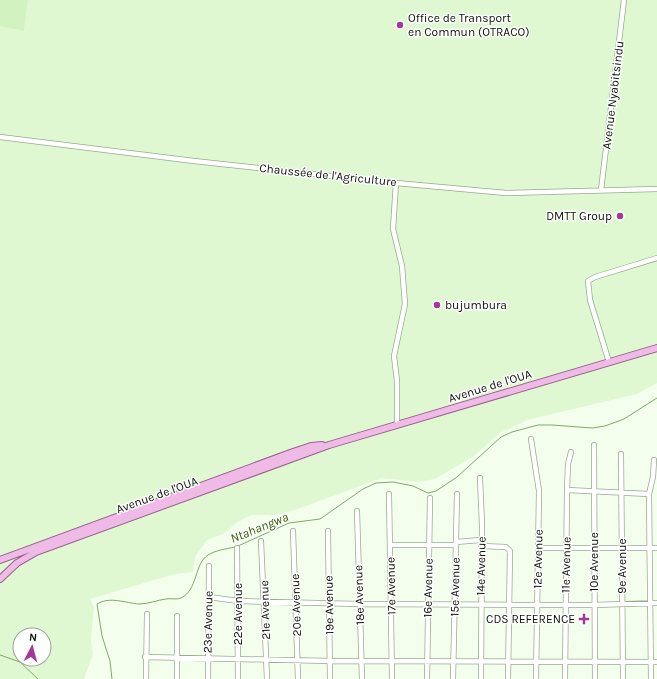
<svg xmlns="http://www.w3.org/2000/svg" width="657" height="679" font-family="Karla,sans-serif">
  <style>
    .built { fill: #e0f8d2; fill-rule: evenodd }
    .grass { fill: #d2f2bf }
    .lines { fill: none; stroke-linecap: round; stroke-linejoin: round }
    .stream { stroke: #82a76b; stroke-width: 1 }
    .minor-casing { stroke: #98aa8e; stroke-width: 6 }
    .major-casing { stroke: #98628e; stroke-width: 8 }
    .minor { stroke: #fff; stroke-width: 4.5 }
    .major { stroke: #efbbe6; stroke-width: 6 }
    .poi-dot { fill: #a43898; stroke: #fff; stroke-width: 1.5 }
    .labels { text-anchor: middle; stroke-width: 3; stroke-linejoin: round; paint-order: stroke }
    .poi-label { font-size: 12px; fill: #0a1007; stroke: #fff; text-anchor: start }
    .street-label { font-size: 12px; fill: #0a1007; stroke: #fff }
    .water-label { font-size: 13px; font-style: italic; fill: #325e00; stroke: #fff }
  </style>
  <rect width="100%" height="100%" fill="#f3ffec"/>
  <path class="built" d="M28,0H657V383L637,394L527,420L500,433L474,456L435,479L418,482L382,478L295,510L277,515H251L238,522L223,534L207,540L195,557L193,572L175,574L90,599L94,607L91,639L93,654L84,679H0V26L24,31ZM20,635H44V659H20Z"/>
  <path class="grass" d="M0,0H28L24,31L0,26Z"/>
  <g class="lines">
    <path class="stream" d="M238,546L289,523L320,519L363,489L376,483L393,482L413,486L428,493L436,491L457,477L501,437L512,432L538,425H552L592,428L605,426L624,419L657,398
      M0,655L20,662L38,679
      M112,679L110,661L102,636L97,604C110,596 125,603 139,604C149,604 157,600 166,599C171,598 177,600 181,598C198,590 194,564 208,555C216,550 226,549 235,547"/>
    <g class="minor-casing">
      <path id="minor" d="M0,137L194,161L396,183L506,193L657,189
        M396,183L393,229L402,266L405,304L394,356L397,381V425
        M601,190L624,0
        M609,362L590,300L588,281L595,277L657,258
        M531,439L539,491L536,679
        M594,445L595,679
        M621,454L623,679
        M480,478L482,525L481,679
        M567,490L649,494L651,679
        M389,494L392,679
        M649,494L653,477L654,460
        M357,511L362,679
        M293,531L298,679
        M328,531L330,679
        M261,541L267,679
        M456,542L481,540
        M390,545H456
        M481,546L506,547L510,551L508,679
        M237,548L238,679
        M538,548H657
        M209,597L238,601L360,604L594,605L657,603
        M145,657L330,661L657,662
        M146,679L147,614
        M177,679V616
        M208,679L209,566
        M427,679L430,498
        M453,679L457,494
        M565,679L567,490L568,464L571,452"/>
    </g>
    <g class="major-casing">
      <path id="major" d="M0,560L293,452L311,446L322,445
        M0,579L17,563L36,552L329,445L657,348"/>
    </g>
    <use href="#minor" class="minor"/>
    <use href="#major" class="major"/>
  </g>
  <g class="poi-dot">
    <circle cx="400" cy="25" r="4"/>
    <circle cx="620" cy="216" r="4"/>
    <circle cx="437" cy="305" r="4"/>
    <path d="M582 613h4v4h4v4h-4v4h-4v-4h-4v-4h4z"/>
  </g>
  <g class="labels">
    <g class="poi-label">
      <text x="408" y="22">Office de Transport<tspan x="408" dy="14">en Commun (OTRACO)</tspan></text>
      <text x="612" y="220" text-anchor="end">DMTT Group</text>
      <text x="445" y="309">bujumbura</text>
      <text x="575" y="623" text-anchor="end">CDS REFERENCE</text>
    </g>
    <g class="street-label">
      <text transform="translate(613 95) rotate(-83)" y="4">Avenue Nyabitsindu</text>
      <text transform="translate(328 175) rotate(6)" y="4">Chaussée de l'Agriculture</text>
      <text transform="translate(490 386) rotate(-17)" y="4">Avenue de l'OUA</text>
      <text transform="translate(157 495) rotate(-20)" y="4">Avenue de l'OUA</text>
      <text transform="translate(538 559) rotate(-89)" y="4">12e Avenue</text>
      <text transform="translate(594 562) rotate(-90)" y="4">10e Avenue</text>
      <text transform="translate(566 565) rotate(-89)" y="4">11e Avenue</text>
      <text transform="translate(481 566) rotate(-89)" y="4">14e Avenue</text>
      <text transform="translate(622 566) rotate(-90)" y="4">9e Avenue</text>
      <text transform="translate(391 586) rotate(-91)" y="4">17e Avenue</text>
      <text transform="translate(455 587) rotate(-89)" y="4">15e Avenue</text>
      <text transform="translate(428 588) rotate(-89)" y="4">16e Avenue</text>
      <text transform="translate(359 595) rotate(-92)" y="4">18e Avenue</text>
      <text transform="translate(296 605) rotate(-92)" y="4">20e Avenue</text>
      <text transform="translate(329 605) rotate(-91)" y="4">19e Avenue</text>
      <text transform="translate(265 610) rotate(-92)" y="4">21e Avenue</text>
      <text transform="translate(238 614) rotate(-90)" y="4">22e Avenue</text>
      <text transform="translate(208 622) rotate(-89)" y="4">23e Avenue</text>
    </g>
    <g class="water-label">
      <text transform="translate(259 527) rotate(-22)" y="5">Ntahangwa</text>
    </g>
  </g>
  <g transform="translate(32 647) rotate(6)"><circle r="19" fill="#ffffff" stroke="#9d9f9c"/>
  <path d="M0-3L7 15L0 10L-7 15Z" fill="#a43898"/>
  <text y="-6" font-size="11" font-weight="bold" text-anchor="middle" fill="#0a1007">N</text>
  </g>
</svg>
